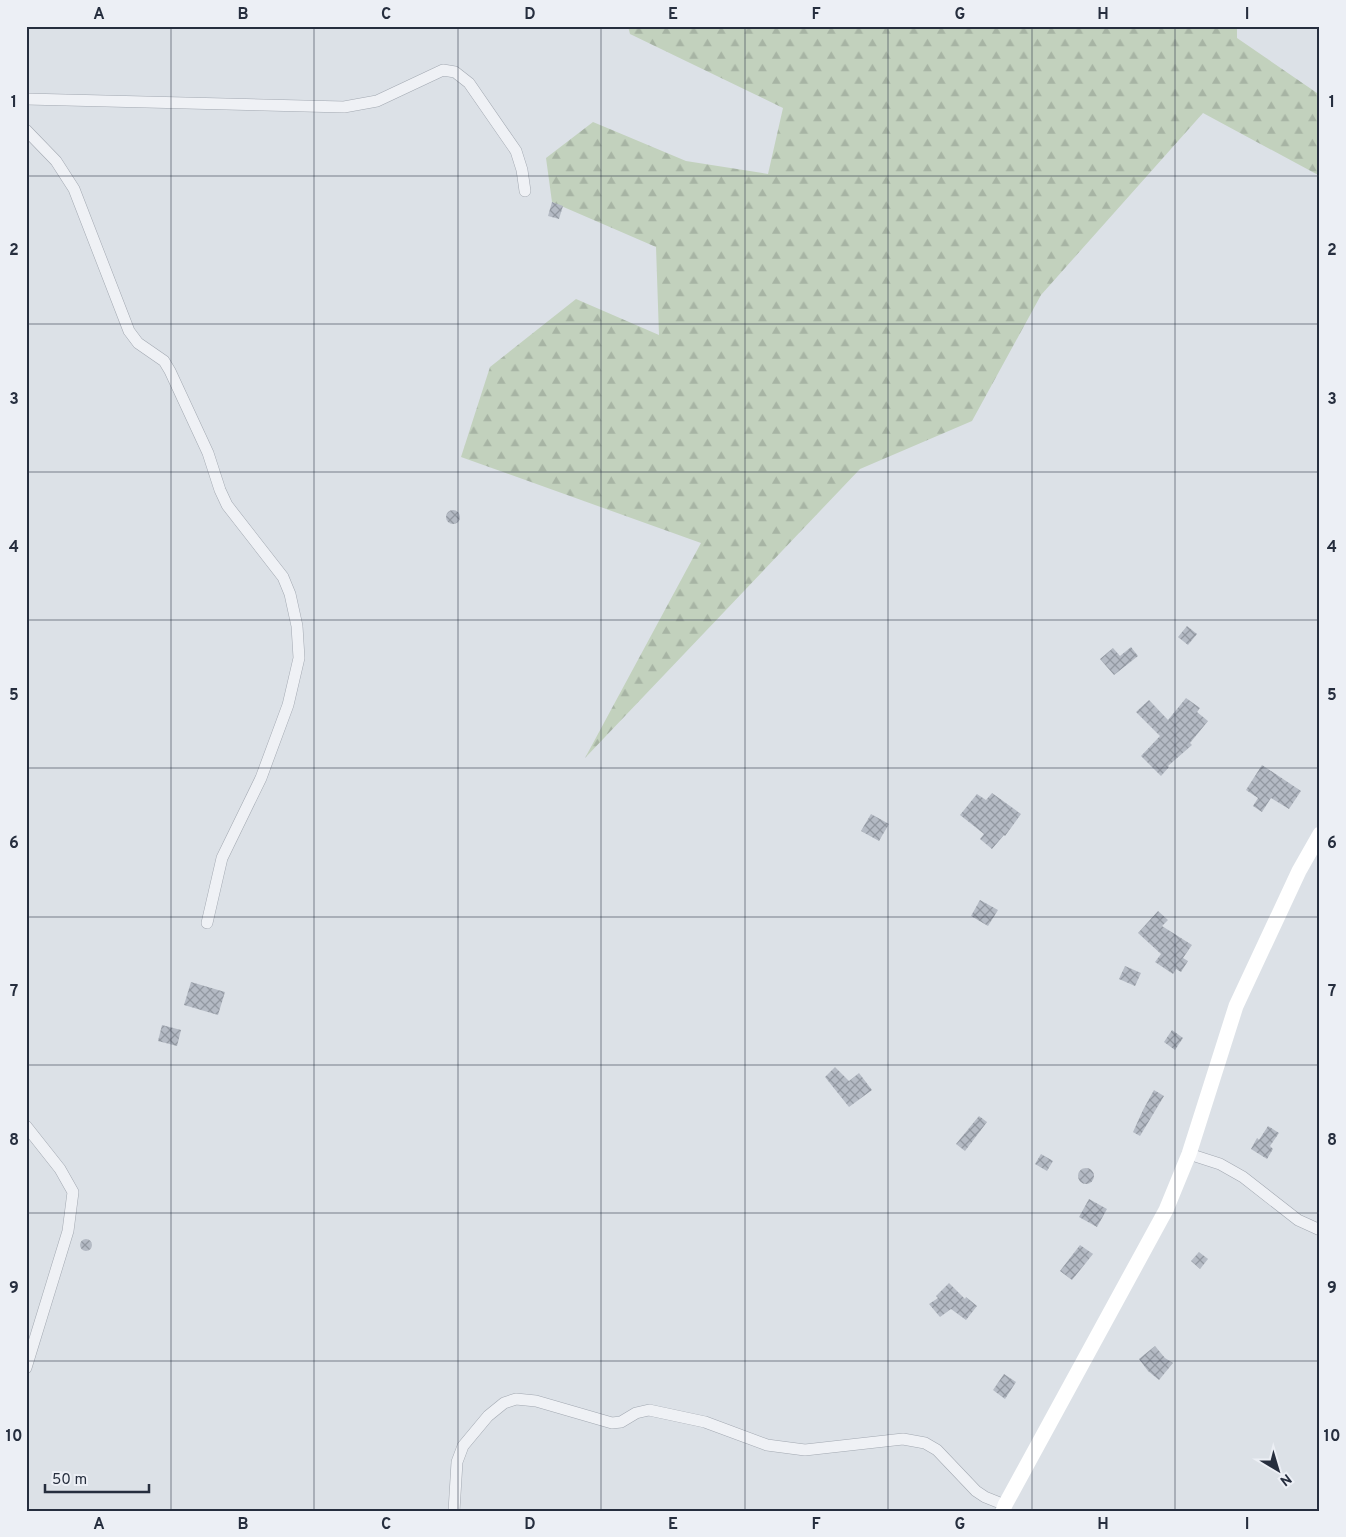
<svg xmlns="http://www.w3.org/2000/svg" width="1346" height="1537" font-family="Overpass,sans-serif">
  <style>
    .forest { fill: url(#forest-firs) }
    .building { fill: url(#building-cross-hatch) }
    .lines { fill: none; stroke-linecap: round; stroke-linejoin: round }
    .street-casing { stroke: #a2a8b1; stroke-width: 12 }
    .street { stroke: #eff1f5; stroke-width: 11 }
    .secondary { stroke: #fff; stroke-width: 15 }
    .grid { fill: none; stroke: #262e3e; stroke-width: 1; stroke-opacity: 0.55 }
    .neatline { fill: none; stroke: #262e3e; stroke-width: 2 }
    .grid-label { font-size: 16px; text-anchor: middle; font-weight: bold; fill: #262e3e }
  </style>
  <defs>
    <pattern id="forest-firs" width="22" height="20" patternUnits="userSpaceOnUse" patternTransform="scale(1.25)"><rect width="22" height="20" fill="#c2d1bd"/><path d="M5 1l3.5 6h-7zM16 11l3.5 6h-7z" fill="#a7b4a4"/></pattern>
    <pattern id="building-cross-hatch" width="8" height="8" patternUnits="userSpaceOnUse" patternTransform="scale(1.25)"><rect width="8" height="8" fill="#b4bac4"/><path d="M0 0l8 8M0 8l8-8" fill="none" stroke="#9298a1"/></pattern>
  </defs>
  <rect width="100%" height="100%" fill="#dce1e7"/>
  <path class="forest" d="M628,26H1237V38L1317,93H1320V176L1203,113L1041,295L972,421L860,469L585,758L701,543L461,457L490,367L576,299L659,335L656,247L552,202L546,158L593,122L686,161L768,174L783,108L630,34Z"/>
  <path class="building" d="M552,202L563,206L559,219L548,216Z
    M446 517a7 7 0 1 1 14 0a7 7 0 1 1-14 0Z
    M1187,626L1197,634L1188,645L1178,637Z
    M1131,647L1138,656L1114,675L1100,659L1113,648L1120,656Z
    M1186,698L1200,708L1197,712L1208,721L1190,743L1192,745L1168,766L1169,767L1161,776L1141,756L1160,736L1136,712L1149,700L1168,720Z
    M1262,765L1301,791L1289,809L1271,798L1262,812L1253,806L1258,798L1246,790Z
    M992,793L1021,814L1005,836L1004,835L992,849L980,839L984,834L960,815L977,794L986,800Z
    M871,814L889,824L879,841L861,831Z
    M980,900L998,910L988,926L971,916Z
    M1158,911L1168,920L1162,926L1192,945L1183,958L1188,961L1181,972L1176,969L1173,974L1155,962L1161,954L1138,933Z
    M1125,966L1141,973L1135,986L1119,979Z
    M191,982L225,992L218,1015L184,1005Z
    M162,1025L181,1030L177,1046L158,1041Z
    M1172,1030L1183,1038L1175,1050L1164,1042Z
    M835,1067L849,1081L859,1073L872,1090L849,1107L825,1077Z
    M1154,1090L1164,1096L1140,1136L1133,1132L1143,1110Z
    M979,1116L987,1122L965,1151L956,1144Z
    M1268,1126L1279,1133L1270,1146L1273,1149L1267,1159L1251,1149L1257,1138L1259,1140Z
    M1041,1154L1053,1161L1047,1171L1035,1164Z
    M1078 1176a8 8 0 1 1 16 0a8 8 0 1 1-16 0Z
    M1089,1199L1107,1209L1097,1227L1079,1217Z
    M80 1245a6 6 0 1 1 12 0a6 6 0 1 1-12 0Z
    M1080,1245L1093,1254L1072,1280L1060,1271Z
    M1199,1252L1208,1259L1200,1269L1191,1261Z
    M949,1283L965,1299L966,1297L977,1306L966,1320L951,1309L940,1317L929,1304L938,1298L936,1296Z
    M1155,1346L1165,1358L1173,1363L1159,1380L1148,1371L1139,1359Z
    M1004,1374L1016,1382L1005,1399L993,1390Z"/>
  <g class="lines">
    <g class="street-casing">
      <path id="street" d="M26,99L344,107L377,101L443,70L455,72L469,83L516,151L522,170L525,191
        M26,130L56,161L74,189L129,331L138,343L164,361L170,371L208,453L220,490L227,505L283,577L290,594L297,626L299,658L288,705L261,778L222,858L207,923
        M26,1126L60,1169L73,1192L68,1231L26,1368
        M1189,1154L1220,1164L1243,1177L1298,1220L1320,1230
        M454,1511L457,1462L463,1446L488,1416L504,1403L516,1399L536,1401L612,1423L621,1422L636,1413L649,1410L705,1422L767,1445L805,1450L903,1439L925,1443L937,1450L976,1491L985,1497L1005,1505"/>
    </g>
    <use href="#street" class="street"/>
    <path class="secondary" d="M1003,1511L1005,1505L1166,1210L1189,1154L1236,1006L1299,871L1320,834"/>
  </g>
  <path class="grid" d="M171,26V1511M314,26V1511M458,26V1511M601,26V1511M745,26V1511M888,26V1511M1032,26V1511M1175,26V1511M26,176H1320M26,324H1320M26,472H1320M26,620H1320M26,768H1320M26,917H1320M26,1065H1320M26,1213H1320M26,1361H1320"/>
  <rect width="1346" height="1537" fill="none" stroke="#eceff5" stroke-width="55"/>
  <g transform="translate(1278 1470) rotate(142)" stroke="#eceff5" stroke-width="4" paint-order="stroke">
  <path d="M0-4L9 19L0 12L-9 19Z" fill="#262e3e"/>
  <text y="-8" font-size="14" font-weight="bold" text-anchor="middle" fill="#262e3e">N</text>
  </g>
  <path d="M45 1484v8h104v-8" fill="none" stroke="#262e3e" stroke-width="2.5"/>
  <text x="52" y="1484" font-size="15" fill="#262e3e" stroke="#eceff5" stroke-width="4" paint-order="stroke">50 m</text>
  <rect x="28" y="28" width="1290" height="1482" class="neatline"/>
  <g class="grid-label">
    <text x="99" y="19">A</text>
    <text x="243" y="19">B</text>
    <text x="386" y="19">C</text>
    <text x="530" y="19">D</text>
    <text x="673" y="19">E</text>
    <text x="816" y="19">F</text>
    <text x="960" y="19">G</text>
    <text x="1103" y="19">H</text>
    <text x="1247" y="19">I</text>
    <text x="14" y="107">1</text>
    <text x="1332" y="107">1</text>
    <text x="14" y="255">2</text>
    <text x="1332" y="255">2</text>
    <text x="14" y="404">3</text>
    <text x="1332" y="404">3</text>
    <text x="14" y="552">4</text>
    <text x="1332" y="552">4</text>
    <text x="14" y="700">5</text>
    <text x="1332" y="700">5</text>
    <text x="14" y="848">6</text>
    <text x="1332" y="848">6</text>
    <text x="14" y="996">7</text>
    <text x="1332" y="996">7</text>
    <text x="14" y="1145">8</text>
    <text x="1332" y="1145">8</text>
    <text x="14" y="1293">9</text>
    <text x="1332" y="1293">9</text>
    <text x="14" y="1441">10</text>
    <text x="1332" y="1441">10</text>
    <text x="99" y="1529">A</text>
    <text x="243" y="1529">B</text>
    <text x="386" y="1529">C</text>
    <text x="530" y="1529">D</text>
    <text x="673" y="1529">E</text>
    <text x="816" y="1529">F</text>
    <text x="960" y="1529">G</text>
    <text x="1103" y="1529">H</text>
    <text x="1247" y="1529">I</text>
  </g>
</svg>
